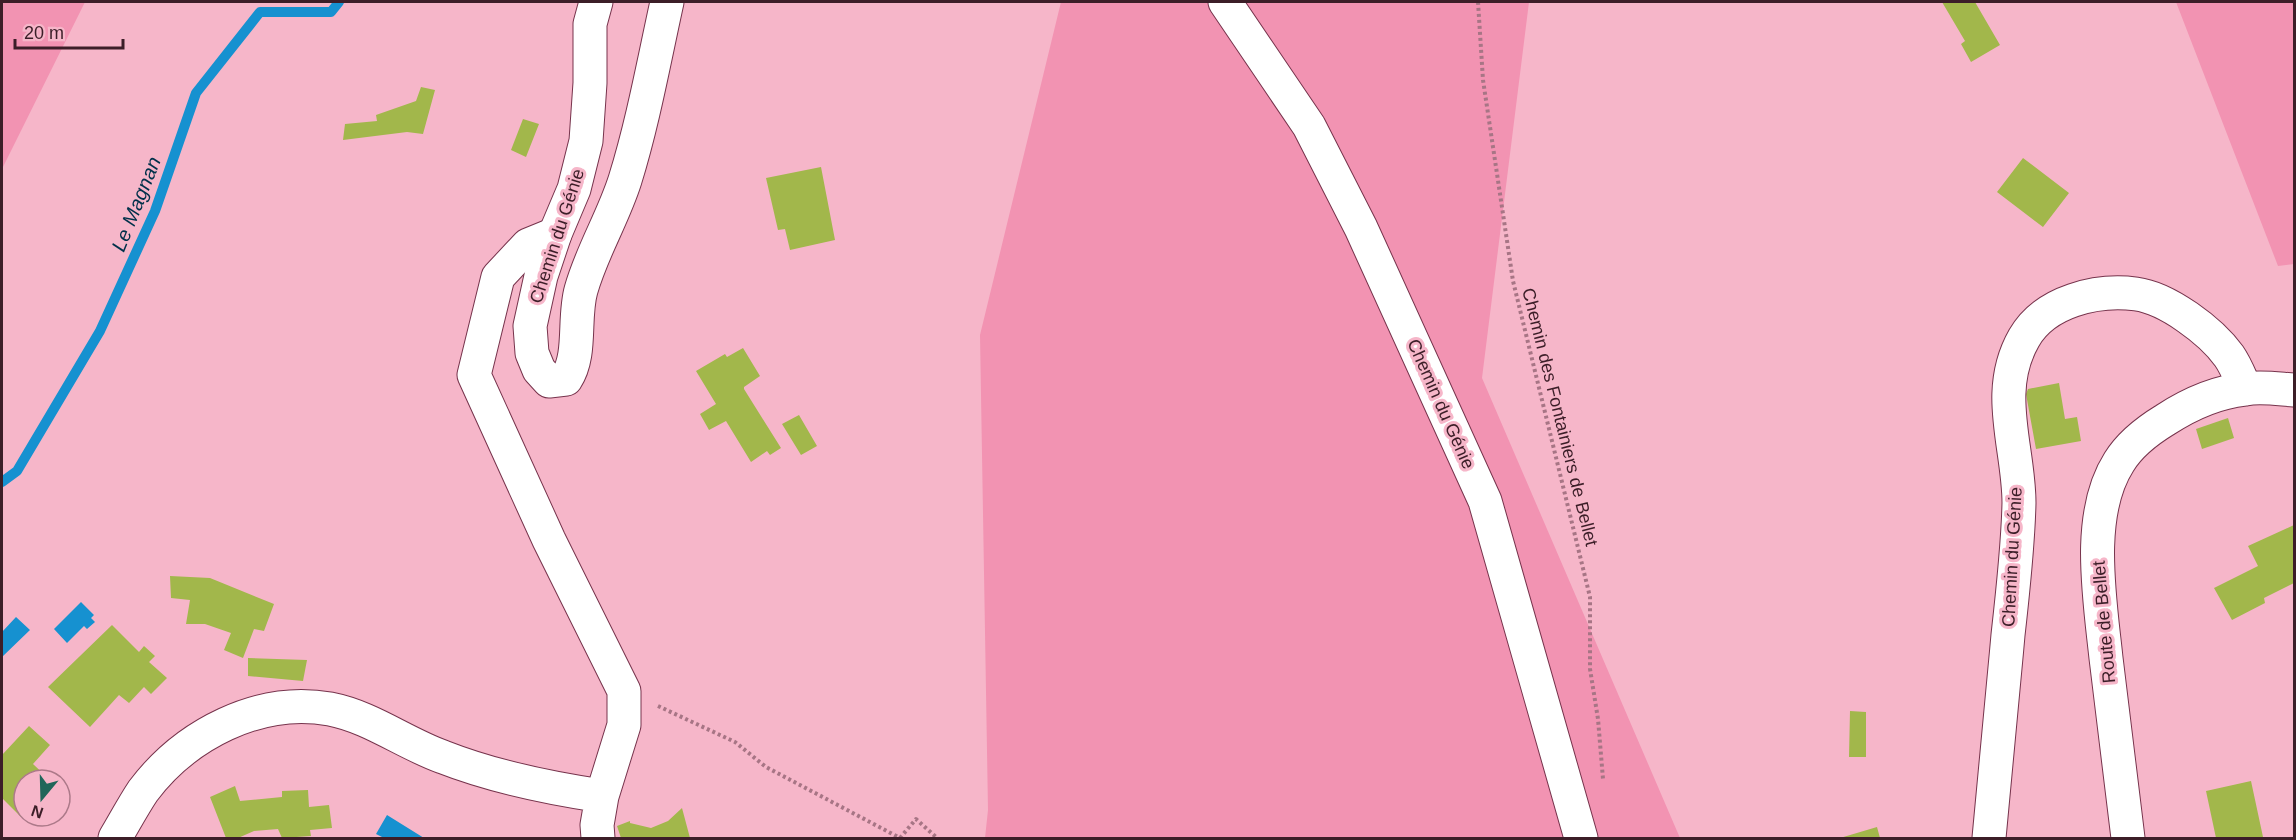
<svg xmlns="http://www.w3.org/2000/svg" width="2296" height="840" font-family="Arial,sans-serif">
  <style>
    .green { fill: #f293b2 }
    .water { fill: #1691d0 }
    .lines { fill: none; stroke-linecap: round; stroke-linejoin: round }
    .stream { stroke: #1691d0; stroke-width: 10 }
    .building { fill: #a2b74b }
    .minor-casing { stroke: #76334c; stroke-width: 35 }
    .tertiary-casing { stroke: #76334c; stroke-width: 35 }
    .secondary-casing { stroke: #76334c; stroke-width: 35 }
    .path { stroke: #a77585; stroke-width: 4; stroke-dasharray: 3 3; stroke-linecap: butt }
    .minor { stroke: #fff; stroke-width: 33 }
    .tertiary { stroke: #fff; stroke-width: 33 }
    .secondary { stroke: #fff; stroke-width: 33 }
    .labels { text-anchor: middle; stroke-width: 6; stroke-linejoin: round; paint-order: stroke }
    .street-label { font-size: 18px; fill: #3c1e28; stroke: #f6b6c9 }
    .water-label { font-size: 20px; font-style: italic; fill: #00304a; stroke: #f6b6c9 }
  </style>
  <rect width="100%" height="100%" fill="#f6b6c9"/>
  <path class="green" d="M2,2H85L2,169Z
    M1061,2H1529L1482,378L1680,838H985L988,810L980,335Z
    M2176,2H2294V264L2278,266Z"/>
  <path class="water" d="M81,602L94,615L91,618L95,622L87,629L84,626L67,643L54,629Z
    M16,617L30,630L2,657V632Z
    M387,815L424,838H384L376,834Z"/>
  <g class="lines">
    <path class="stream" d="M2,482L17,471L100,331L155,211L196,93L260,12H331L339,2"/>
  </g>
  <path class="building" d="M1942,2H1975L2000,45L1971,62L1961,44L1965,41Z
    M421,87L435,90L423,134L407,132L343,140L345,124L377,121L376,115L416,101Z
    M523,119L539,124L526,157L511,150Z
    M2023,158L2069,193L2043,227L1997,192Z
    M821,167L835,240L790,250L785,229L778,230L766,178Z
    M743,348L760,376L744,387V389L781,448L770,455L767,451L751,462L726,421L709,430L700,414L716,404L696,371L725,354L727,357Z
    M2059,383L2065,419L2077,417L2081,441L2036,449L2026,394L2028,389Z
    M799,415L817,446L801,455L782,424Z
    M2228,418L2234,438L2202,449L2196,429Z
    M2294,525V583L2264,598L2265,603L2232,620L2214,588L2258,566L2248,546Z
    M170,576L210,578L274,604L264,631L254,629L243,658L224,650L231,633L205,624H186L190,600L171,598Z
    M112,625L139,652L144,646L155,656L149,662L167,678L151,694L144,687L129,703L119,695L90,727L48,687Z
    M248,658L307,660L303,681L248,676Z
    M1850,711L1866,712V757H1849Z
    M29,726L50,745L33,764L50,780H24V813L21,817L2,798V755Z
    M2251,781L2263,837L2216,838L2206,791Z
    M235,786L240,801L282,797V791L308,790L309,807L329,805L332,828L310,830L311,836L282,838L278,829L254,831L238,838H226L210,797Z
    M682,808L690,838H621L617,826L630,821V823L651,828L668,821Z
    M1877,827L1880,838H1840Z"/>
  <g class="lines">
    <g class="minor-casing">
      <path id="minor" d="M555,234L528,245L498,277L474,375L549,540L624,691V725L602,796L597,825L598,838
        M115,838C124,823 133,806 143,791C185,735 259,696 330,709C371,717 404,743 443,757C494,777 548,788 602,796"/>
    </g>
    <g class="tertiary-casing">
      <path id="tertiary" d="M596,2L590,24V83L586,141L574,189L555,234L541,276L530,326L532,353L539,370L549,381L566,379C582,355 573,318 581,290C592,251 613,218 625,180C643,122 654,61 667,2
        M1225,2L1309,126L1361,228L1485,501L1581,838
        M1989,838C1995,771 2002,703 2008,635C2013,591 2018,547 2019,503C2019,447 1993,392 2024,338C2045,301 2097,289 2136,294C2167,298 2211,331 2229,356C2236,366 2240,377 2245,388"/>
    </g>
    <g class="secondary-casing">
      <path id="secondary" d="M2128,838C2121,778 2113,718 2106,658C2100,600 2085,515 2119,462C2130,444 2147,431 2165,420C2188,405 2217,392 2245,389C2260,386 2279,389 2294,390"/>
    </g>
    <path class="path" d="M1478,2L1483,80L1513,281L1590,597V669L1598,719L1603,779
      M658,706L735,742L766,767L900,838
      M900,838L916,819L937,838"/>
    <use href="#minor" class="minor"/>
    <use href="#tertiary" class="tertiary"/>
    <use href="#secondary" class="secondary"/>
  </g>
  <g class="labels">
    <g class="street-label">
      <text transform="translate(557 236) rotate(-72)" y="6">Chemin du Génie</text>
      <text transform="translate(1441 404) rotate(66)" y="6">Chemin du Génie</text>
      <text transform="translate(1560 417) rotate(76)" y="6">Chemin des Fontainiers de Bellet</text>
      <text transform="translate(2012 557) rotate(-87)" y="6">Chemin du Génie</text>
      <text transform="translate(2104 622) rotate(-95)" y="6">Route de Bellet</text>
    </g>
    <g class="water-label">
      <text transform="translate(136 204) rotate(-68)" y="7">Le Magnan</text>
    </g>
  </g>
  <rect width="2296" height="840" fill="none" stroke="#3c1e28" stroke-width="6"/>
  <g transform="translate(42 798) rotate(199)"><circle r="28" fill="#f6b6c9" stroke="#ac7989" stroke-width="1.5"/>
  <path d="M0-4.5L10 22L0 15L-10 22Z" fill="#20665a"/>
  <text y="-9" font-size="16" font-weight="bold" text-anchor="middle" fill="#3c1e28">N</text>
  </g>
  <path d="M15 39v9h108v-9" fill="none" stroke="#3c1e28" stroke-width="3"/>
  <text x="24" y="39" font-size="18" fill="#3c1e28" stroke="#f6b6c9" stroke-width="4.5" paint-order="stroke">20 m</text>
</svg>
